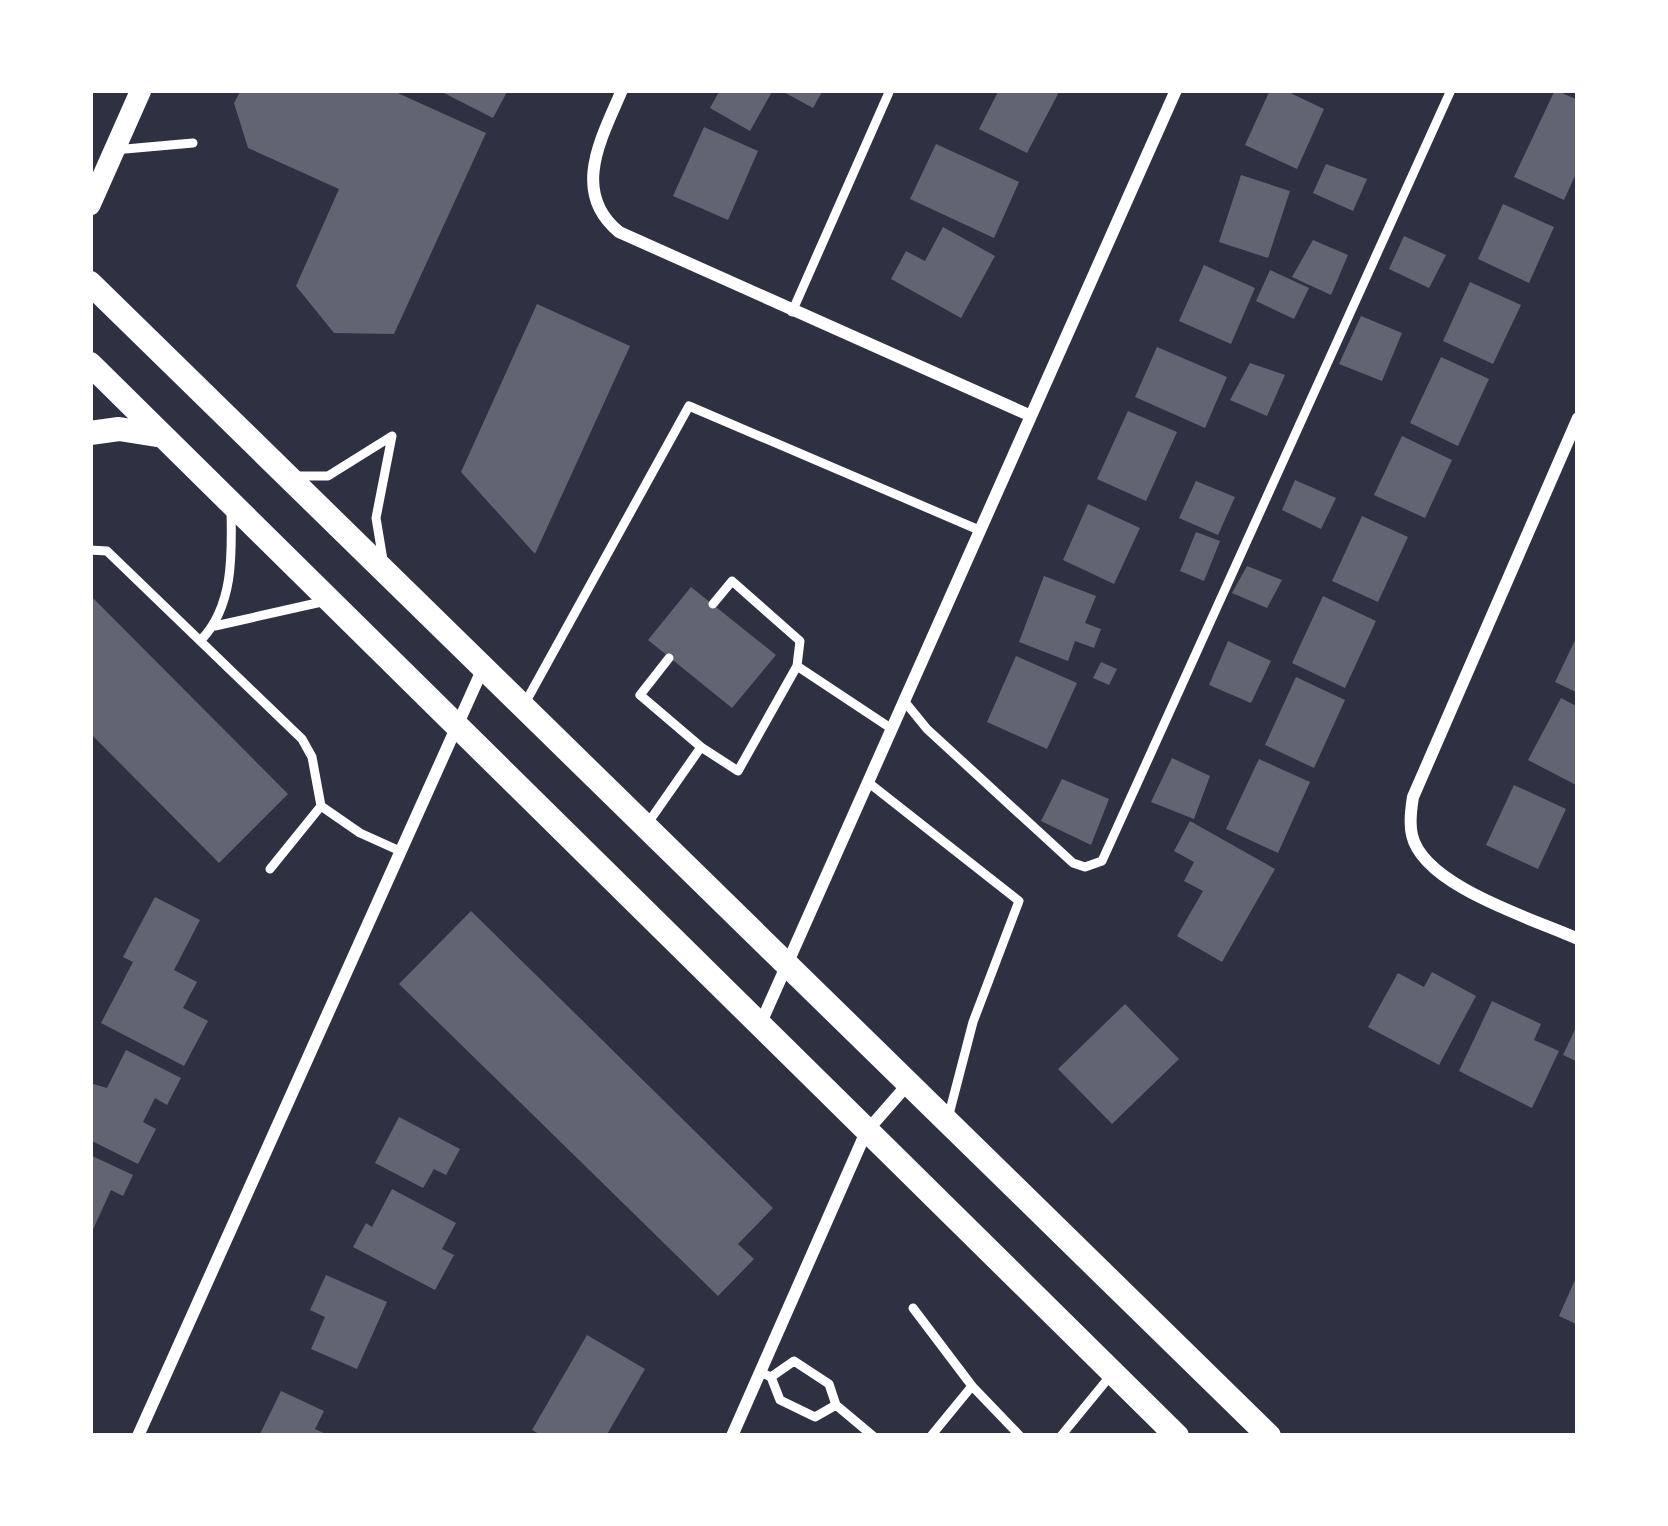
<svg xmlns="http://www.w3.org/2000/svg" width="1668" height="1526" font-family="Spectral,serif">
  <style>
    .building { fill: #626471 }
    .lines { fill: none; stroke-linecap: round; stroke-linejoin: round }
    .service { stroke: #fff; stroke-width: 9 }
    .minor { stroke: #fff; stroke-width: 12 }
    .tertiary { stroke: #fff; stroke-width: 21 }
    .secondary { stroke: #fff; stroke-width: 24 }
  </style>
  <rect width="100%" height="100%" fill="#2d3142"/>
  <path class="building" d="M241,90H391L486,133L394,334L334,333L296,286L339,189L248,148L234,103Z
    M438,90H508L493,118Z
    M720,90H773L750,131L710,108Z
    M780,90H823L813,108Z
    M999,90H1060L1027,153L979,129Z
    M1270,90H1284L1324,109L1297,169L1245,145Z
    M1555,90L1578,100V169L1564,200L1514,177Z
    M704,127L758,151L728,220L673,196Z
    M936,144L1019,182L994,238L910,199Z
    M1326,164L1367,179L1353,211L1313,193Z
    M1241,175L1290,191L1268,258L1219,242Z
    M1503,204L1554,227L1529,283L1478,259Z
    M943,227L995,256L961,318L891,279L906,251L925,261Z
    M1404,236L1446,255L1429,288L1389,269Z
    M1313,240L1348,255L1331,295L1292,277Z
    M1204,265L1255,288L1231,344L1179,321Z
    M1270,270L1309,288L1294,319L1256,301Z
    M1470,282L1521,305L1493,364L1443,341Z
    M537,304L630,346L535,554L461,472Z
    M1361,316L1402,333L1382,381L1339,364Z
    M1157,347L1227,377L1205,428L1135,397Z
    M1441,357L1489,379L1458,446L1410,423Z
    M1250,363L1285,375L1267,416L1230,400Z
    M1128,411L1177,432L1146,501L1097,479Z
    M1402,436L1452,460L1425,518L1374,495Z
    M1295,480L1336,498L1321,529L1282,510Z
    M1196,481L1235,497L1218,535L1179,518Z
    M1088,504L1140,528L1114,584L1063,560Z
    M1362,516L1408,537L1378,602L1332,581Z
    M1196,532L1220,541L1204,581L1180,571Z
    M1247,566L1282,580L1267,608L1232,593Z
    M1044,576L1096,596L1085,623L1101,629L1094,648L1075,641L1068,661L1019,642Z
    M691,587L776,655L732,708L648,640Z
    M90,595L288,794L219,863L90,733Z
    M1323,596L1376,621L1345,688L1292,663Z
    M1578,634V693L1555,682Z
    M1228,641L1271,661L1251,703L1209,685Z
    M1016,656L1077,683L1047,749L987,722Z
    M1101,662L1117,669L1109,685L1093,678Z
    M1296,677L1345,700L1314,768L1265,745Z
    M1561,698L1578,707V786L1528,760Z
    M1172,758L1210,776L1194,819L1151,802Z
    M1259,759L1310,782L1278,853L1226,829Z
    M1062,779L1109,799L1091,845L1041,821Z
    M1514,785L1566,809L1538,869L1486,845Z
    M1190,821L1275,869L1222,962L1177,936L1203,891L1184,881L1194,862L1174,851Z
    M155,897L200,920L174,970L197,982L183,1008L208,1021L184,1066L101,1023L133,962L123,957Z
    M471,911L773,1208L738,1244L754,1259L718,1296L399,984Z
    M1432,972L1476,996L1439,1065L1368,1027L1398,973L1424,987Z
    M1492,1001L1541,1024L1534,1040L1559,1051L1532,1108L1459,1071Z
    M1125,1004L1179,1059L1112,1124L1058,1069Z
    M1578,1023V1062L1563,1055Z
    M126,1050L181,1078L167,1105L155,1098L143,1122L156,1129L138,1164L90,1140V1083L107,1088Z
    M399,1117L460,1149L446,1175L434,1169L423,1188L375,1163Z
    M90,1155L133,1175L123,1196L111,1190L90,1236Z
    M392,1189L456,1223L442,1249L454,1255L435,1290L353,1247L366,1223L372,1227Z
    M1578,1273V1325L1559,1316Z
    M326,1275L387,1302L357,1369L311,1349L325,1317L310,1310Z
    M587,1335L645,1369L606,1436H543L532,1430Z
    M281,1391L324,1411L315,1429L330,1436H259Z"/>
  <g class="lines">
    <path class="service" d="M114,150L193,143
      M792,312L890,90
      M295,476H328L392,436
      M90,550L107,551L302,739L312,757L321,806
      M383,560L376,518L392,436
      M713,604L732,581L800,641L797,666
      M215,626L326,601
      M201,640C234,606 232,553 231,509
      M669,658L640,695L701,747
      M905,702L927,729L1073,863L1085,867L1102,861L1451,90
      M524,705L689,406L979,530
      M869,783L1019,901L973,1022L948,1118
      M648,823L701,747L738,771L797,666L892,729
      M270,869L321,806L360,833L400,851
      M913,1308L972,1386
      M760,1372L771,1377L780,1400L815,1417L836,1405L829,1384L794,1361L771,1377
      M836,1405L873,1436
      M931,1436L972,1386L1020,1436
      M1061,1436L1111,1375"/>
    <path class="minor" d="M622,90C602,137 570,192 619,232L1031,416
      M1578,418L1413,797C1411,809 1409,823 1412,835C1423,886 1534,919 1578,939
      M760,1025L1176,90
      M138,1436L483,668
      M732,1436L866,1132L908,1084"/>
    <path class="tertiary" d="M90,205L141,90"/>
    <path class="secondary" d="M90,283L1269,1436
      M90,364L1177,1436
      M90,433L119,429L163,436"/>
  </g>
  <rect width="1668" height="1526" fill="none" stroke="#ffffff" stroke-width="186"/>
</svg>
